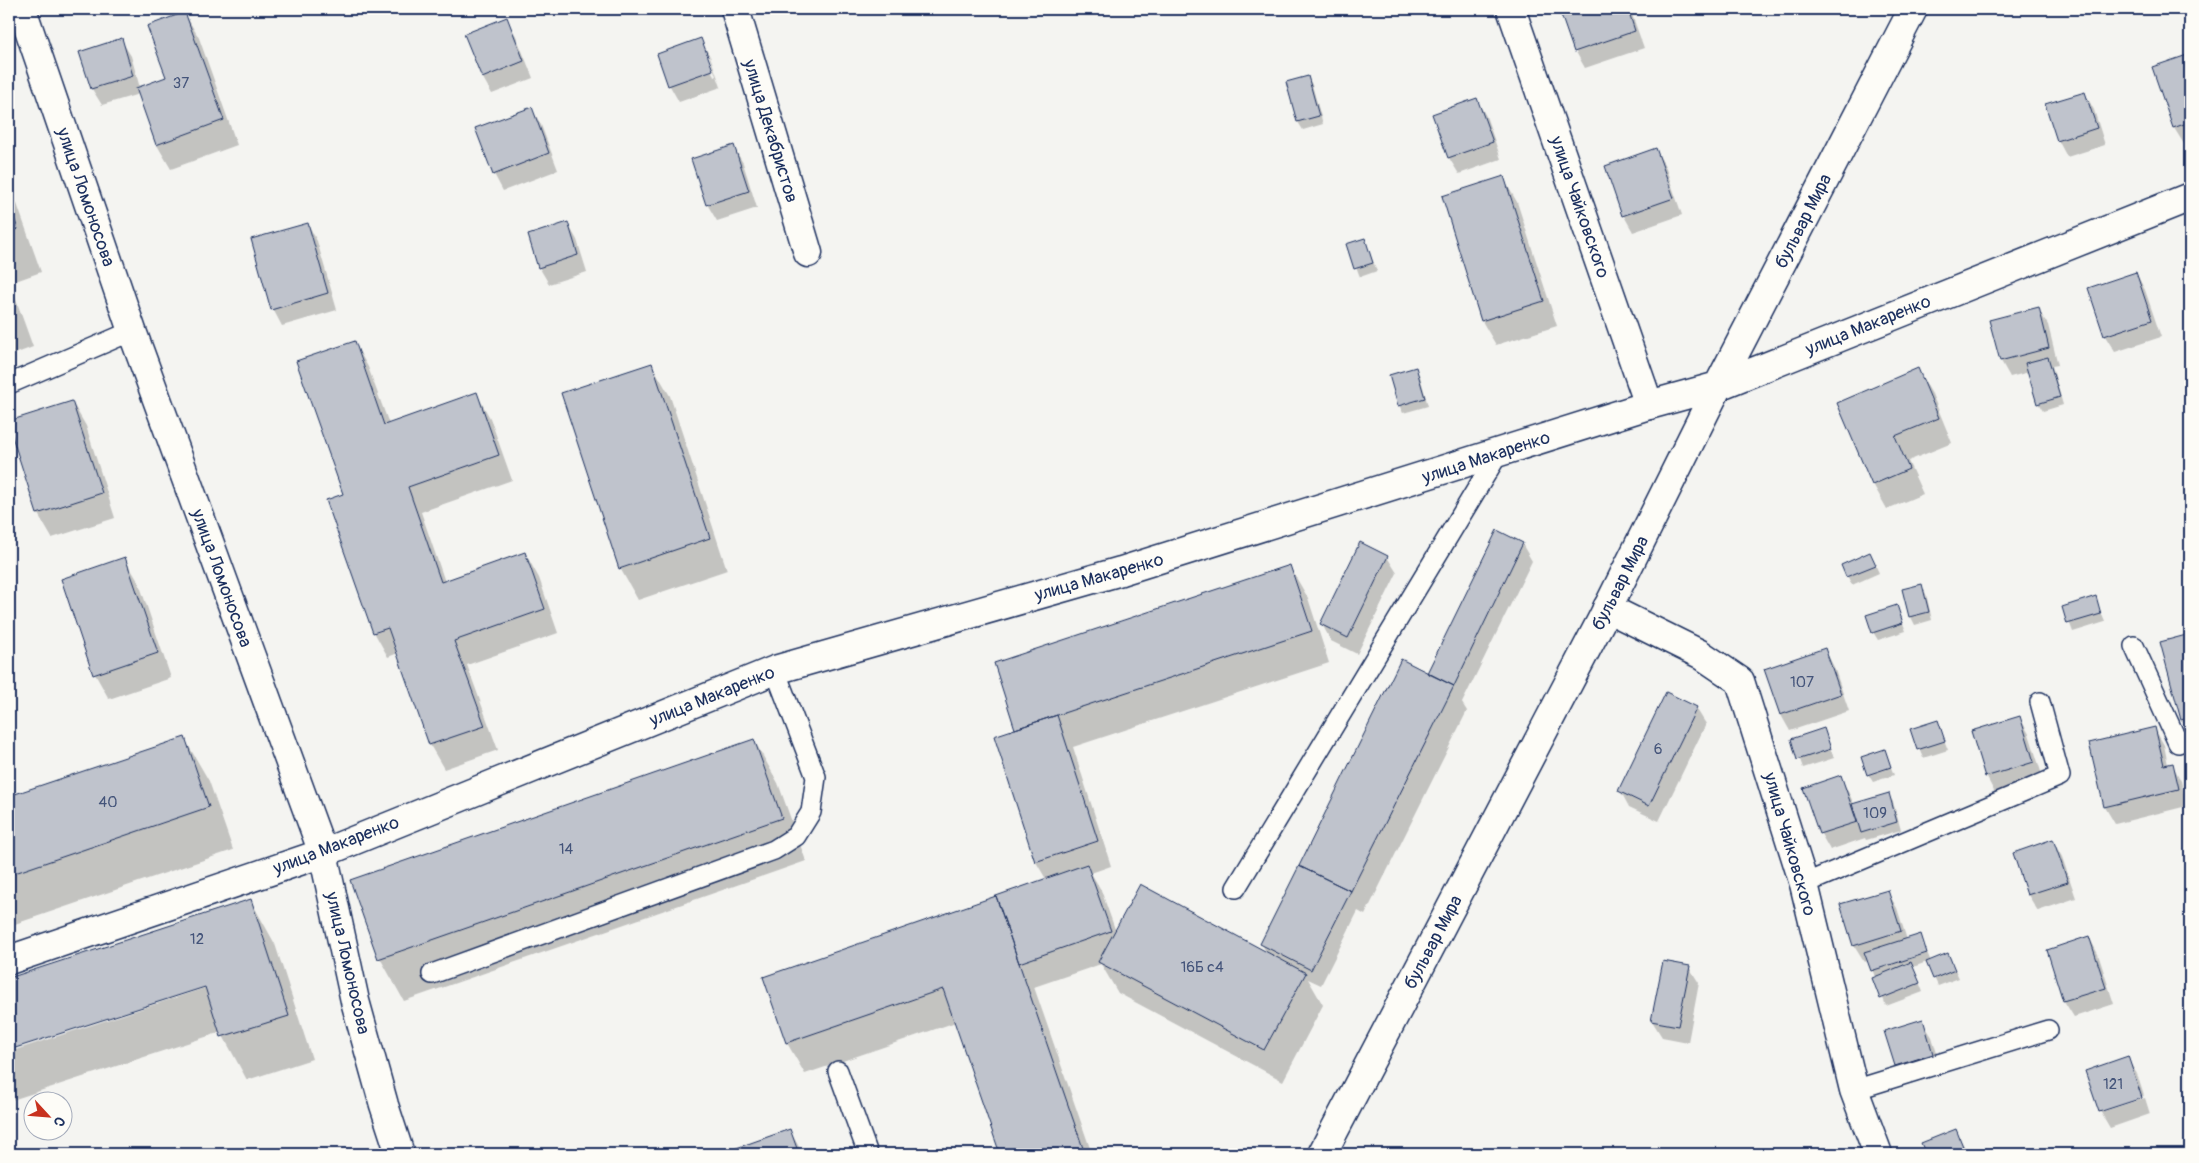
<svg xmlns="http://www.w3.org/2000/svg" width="2199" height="1163" font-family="Pangolin,sans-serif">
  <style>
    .shadow { fill: #0003; fill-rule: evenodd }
    .building { fill: #bfc3cc; stroke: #1b2f5e }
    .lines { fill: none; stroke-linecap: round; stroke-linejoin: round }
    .lane-casing { stroke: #1b2f5e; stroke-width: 22 }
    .street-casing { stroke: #1b2f5e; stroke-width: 31 }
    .secondary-casing { stroke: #1b2f5e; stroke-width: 31 }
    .lane { stroke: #fdfcf7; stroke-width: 19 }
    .street { stroke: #fdfcf7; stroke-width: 28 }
    .secondary { stroke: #fdfcf7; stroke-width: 28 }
    .labels { text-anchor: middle; stroke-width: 4.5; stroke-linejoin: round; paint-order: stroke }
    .number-label { font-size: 15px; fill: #44547a }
    .street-label { font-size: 18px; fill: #1b2f5e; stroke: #fdfcf7 }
  </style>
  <rect width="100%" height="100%" fill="#f4f4f1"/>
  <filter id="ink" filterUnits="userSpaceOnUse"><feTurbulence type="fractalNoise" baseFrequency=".02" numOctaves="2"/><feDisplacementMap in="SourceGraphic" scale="10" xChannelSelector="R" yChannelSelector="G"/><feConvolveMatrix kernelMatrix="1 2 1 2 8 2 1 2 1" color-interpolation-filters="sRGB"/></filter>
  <g filter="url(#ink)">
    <path class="shadow" d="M457,9H484L460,15Z
      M1561,9H1630L1644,48L1585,68L1576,52Z
      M185,14L199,38L237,145L171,169L157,145L139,94L102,105L92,89L81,52L121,40L131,56L140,88L168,78Z
      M506,19L516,36L533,78L492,94L483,78L466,35Z
      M700,40L710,56L721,87L679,102L670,86L658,55ZM706,55H709L716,76L714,77Z
      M2190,56V142L2184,144L2174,128L2154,68Z
      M1308,77L1312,85L1323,124L1303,130L1298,122L1288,83Z
      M2085,93L2094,110L2105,145L2067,157L2058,140Z
      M1476,99L1486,116L1501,159L1459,174L1449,158L1433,115Z
      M532,109L541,125L558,170L503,191L494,174Z
      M733,146L743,163L757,208L717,221L707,204Z
      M1656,150L1665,166L1682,215L1633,232L1624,216L1606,167Z
      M1503,178L1517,202L1557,326L1496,345L1482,321Z
      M9,181L41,272L10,283L33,347L9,356Z
      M308,224L317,241L337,310L282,326L273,309Z
      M568,224L577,240L587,272L549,284L539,267Z
      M1364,239L1377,271L1360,277L1348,245Z
      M2136,273L2145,290L2161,337L2115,352L2105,336L2090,289Z
      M2038,309L2048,325L2058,365L2052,366L2063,405L2043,411L2038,403L2029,372L2010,377L2001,361L1990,321Z
      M354,342L368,367L389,424L476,393L490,418L512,480L421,512L445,582L525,553L539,578L558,633L467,665L498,750L444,769L430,745L398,653L388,657L374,632L344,495Z
      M652,365L670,396L727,570L638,600L620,568Z
      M1415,369L1420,376L1428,406L1403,413L1399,405Z
      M1918,370L1932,394L1952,443L1908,461L1923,494L1887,509L1873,484Z
      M72,402L86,426L115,518L52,538L38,514L9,422Z
      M1522,544L1532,561L1462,703L1467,711L1365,915L1358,911L1321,985L1308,979L1323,1005L1283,1081L1118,993L1101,964L1034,987L1092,1154H1002L956,1022L805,1074L787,1043L765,978L1046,879L1036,862L1017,730L1290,567L1308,598L1329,663L1073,747L1111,866L1091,873L1101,890L1116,932L1267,954L1262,944L1428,674Z
      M1387,557L1397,573L1357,654L1331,641L1322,624Z
      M125,559L139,583L171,678L109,699L95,674Z
      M1874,562L1879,573L1852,585L1842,566Z
      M1921,586L1926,594L1932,620L1915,625L1911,617L1904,590Z
      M2095,598L2105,622L2073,632L2064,608Z
      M1896,606L1906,631L1878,640L1873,632Z
      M2190,635V734L2182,720L2161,642Z
      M1825,650L1834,667L1849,711L1790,731L1781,715Z
      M1696,708L1706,724L1659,821L1629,807L1620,790Z
      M2020,718L2029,734L2043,778L1995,793L1986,776Z
      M1937,722L1948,750L1923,758L1911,730Z
      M2154,728L2164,745L2168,765L2172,764L2181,781L2187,806L2115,824L2105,807L2090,744Z
      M1823,730L1834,758L1803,768L1793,740Z
      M184,738L209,781L233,850L9,926V798Z
      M754,740L778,783L806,861L404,1001L380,958Z
      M1884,750L1894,775L1873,782L1868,774Z
      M1841,777L1854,804L1888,794L1893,802L1901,830L1866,840L1865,838L1830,850L1821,834L1805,789Z
      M2053,841L2062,857L2076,898L2038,911L2028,895L2015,854Z
      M1887,891L1897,908L1907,940L1920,935L1931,962L1948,955L1959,978L1938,986L1927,962L1913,967L1923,992L1886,1006L1869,961L1864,962L1854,946L1842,905Z
      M251,901L275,944L312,1059L247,1080L221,1032L9,1101V1052L211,986L210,984L9,1049V980Z
      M2089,937L2098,954L2114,1004L2074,1017L2064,1001L2048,950Z
      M1689,967L1699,983L1688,1042L1662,1037L1652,1021Z
      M1922,1021L1932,1037L1942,1070L1906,1082L1896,1065Z
      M2127,1058L2137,1074L2144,1096L2101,1110V1112L2145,1098L2150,1114L2110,1128L2100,1111Z
      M790,1131L803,1154H730L729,1152Z
      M1956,1131L1968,1154H1927L1923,1143Z"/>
    <path class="building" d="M1559,9H1628L1635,31L1574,52Z
      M185,12L224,120L156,145L136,88L166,77L147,26Z
      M507,17L524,61L482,78L464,34Z
      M122,38L133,76L91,89L79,52Z
      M701,38L713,70L668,86L657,54Z
      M2190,54V122L2173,128L2152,67Z
      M1308,76L1319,116L1297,122L1286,82Z
      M2085,92L2097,128L2057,141L2045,104Z
      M1477,98L1493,142L1448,158L1432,114Z
      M532,107L549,153L493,175L475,128Z
      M734,145L749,191L706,205L691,159Z
      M1656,148L1674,198L1622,216L1605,166Z
      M1504,176L1544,301L1481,321L1442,196Z
      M9,204L18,229L9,232Z
      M568,222L578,255L538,268L528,235Z
      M308,223L328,293L271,310L251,239Z
      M1365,238L1373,263L1354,269L1346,244Z
      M2136,272L2152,320L2104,336L2088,288Z
      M2039,307L2049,348L2000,361L1989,320Z
      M355,341L384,425L477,392L499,455L408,487L441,582L525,552L545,609L454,641L485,726L429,745L388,628L373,633L326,500L343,494L296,361Z
      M2048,357L2060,397L2037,404L2025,363Z
      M652,363L710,538L619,569L561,393Z
      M1416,367L1425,398L1398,406L1389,375Z
      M1918,368L1939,418L1895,436L1909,469L1872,485L1837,403Z
      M72,401L102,493L37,514L9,427V421Z
      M1497,530L1523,543L1454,686L1427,673Z
      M1360,542L1388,556L1348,638L1320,624Z
      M1870,552L1876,565L1846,577L1841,565Z
      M125,557L158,653L93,675L61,579Z
      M1290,565L1312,631L1015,729L994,663Z
      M1922,584L1929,612L1909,617L1902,589Z
      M2096,596L2101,614L2067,624L2062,607Z
      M1897,605L1903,623L1872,633L1866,615Z
      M2190,634V717L2181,720L2160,642Z
      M1825,648L1841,694L1780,715L1764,669Z
      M1401,659L1454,686L1351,891L1299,866Z
      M1666,692L1697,707L1649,806L1618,791Z
      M1057,715L1098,841L1035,862L994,736Z
      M2020,716L2034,762L1985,777L1971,731Z
      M1938,720L1945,741L1917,750L1910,729Z
      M2155,727L2164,765L2173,763L2179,789L2104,807L2089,743Z
      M1824,728L1831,749L1797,760L1791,739Z
      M185,737L209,807L9,875V796Z
      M754,739L782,818L378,959L350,880Z
      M1885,749L1891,767L1867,775L1861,757Z
      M1841,775L1857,822L1819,834L1803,788Z
      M1889,793L1897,822L1861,833L1852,804Z
      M2053,839L2068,882L2027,895L2013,853Z
      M1087,864L1111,931L1019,963L996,896Z
      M1299,866L1351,891L1311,970L1260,944Z
      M1140,884L1306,973L1264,1050L1098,962Z
      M1888,890L1901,931L1853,946L1840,904Z
      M996,896L1019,963L1085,1154H1000L943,989L786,1043L763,977Z
      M251,899L289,1016L221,1037L205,987L9,1050V978Z
      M1921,934L1927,953L1871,971L1864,952Z
      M2089,936L2106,988L2063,1001L2047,950Z
      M1948,953L1955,970L1933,979L1926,962Z
      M1663,961L1690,966L1678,1026L1651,1021Z
      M1911,962L1920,983L1880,999L1872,978Z
      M1923,1019L1933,1054L1895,1066L1884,1031Z
      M2128,1056L2142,1098L2099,1112L2085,1071Z
      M790,1129L799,1154H729L728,1151Z
      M1956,1129L1966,1154H1926L1921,1143Z"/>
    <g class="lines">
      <g class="lane-casing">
        <path id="lane" d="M9,384L132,331
          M2134,646L2178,743L2190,739
          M1804,884L2060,776L2040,702
          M1236,888L1498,454
          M432,974L774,850L796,836L811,812L816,777L775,670
          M838,1071L868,1154
          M1854,1090L2048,1030"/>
      </g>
      <g class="street-casing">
        <path id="street" d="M22,9L132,331L323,853L355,1001L384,1105L400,1154
          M735,9L808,253
          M1511,9L1649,405
          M1607,608L1700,654L1740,681L1804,884L1854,1090L1878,1154"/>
      </g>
      <g class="secondary-casing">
        <path id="secondary" d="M9,960L323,853L775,670L1121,571L1649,405L1718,386L2190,197
          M1322,1154L1601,621L1718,386L1913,9"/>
      </g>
      <use href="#lane" class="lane"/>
      <use href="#street" class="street"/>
      <use href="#secondary" class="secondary"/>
    </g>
  </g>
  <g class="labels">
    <g class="number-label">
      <text x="181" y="88">37</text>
      <text x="1802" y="687">107</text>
      <text x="1658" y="754">6</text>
      <text x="108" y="807">40</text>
      <text x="1875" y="818">109</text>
      <text x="566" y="854">14</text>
      <text x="197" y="944">12</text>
      <text x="1202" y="972">16Б с4</text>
      <text x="2113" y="1089">121</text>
    </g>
    <g class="street-label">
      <text transform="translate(771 131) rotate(73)" y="6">улица Декабристов</text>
      <text transform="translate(86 197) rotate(71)" y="6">улица Ломоносова</text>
      <text transform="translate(1580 207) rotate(71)" y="6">улица Чайковского</text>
      <text transform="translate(1803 221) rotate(-63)" y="6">бульвар Мира</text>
      <text transform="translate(1868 325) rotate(-22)" y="6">улица Макаренко</text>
      <text transform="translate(1486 457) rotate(-18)" y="6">улица Макаренко</text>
      <text transform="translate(1099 577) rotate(-16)" y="6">улица Макаренко</text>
      <text transform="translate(222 578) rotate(70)" y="6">улица Ломоносова</text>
      <text transform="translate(1620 583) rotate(-63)" y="6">бульвар Мира</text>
      <text transform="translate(712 696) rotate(-22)" y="6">улица Макаренко</text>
      <text transform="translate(1790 844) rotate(74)" y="6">улица Чайковского</text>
      <text transform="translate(336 845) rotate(-21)" y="6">улица Макаренко</text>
      <text transform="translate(1433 942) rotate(-62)" y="6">бульвар Мира</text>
      <text transform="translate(348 963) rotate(77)" y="6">улица Ломоносова</text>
    </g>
  </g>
  <rect width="2199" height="1163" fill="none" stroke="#fdfcf7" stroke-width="30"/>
  <rect x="15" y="15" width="2169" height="1133" fill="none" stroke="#1b2f5e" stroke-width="2" filter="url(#ink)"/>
  <g transform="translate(48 1116) rotate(116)"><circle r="24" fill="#fdfcf7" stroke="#a3aaba"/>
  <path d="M0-4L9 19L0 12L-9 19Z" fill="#c8321e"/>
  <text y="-8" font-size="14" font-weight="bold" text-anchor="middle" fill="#1b2f5e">С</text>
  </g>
</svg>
